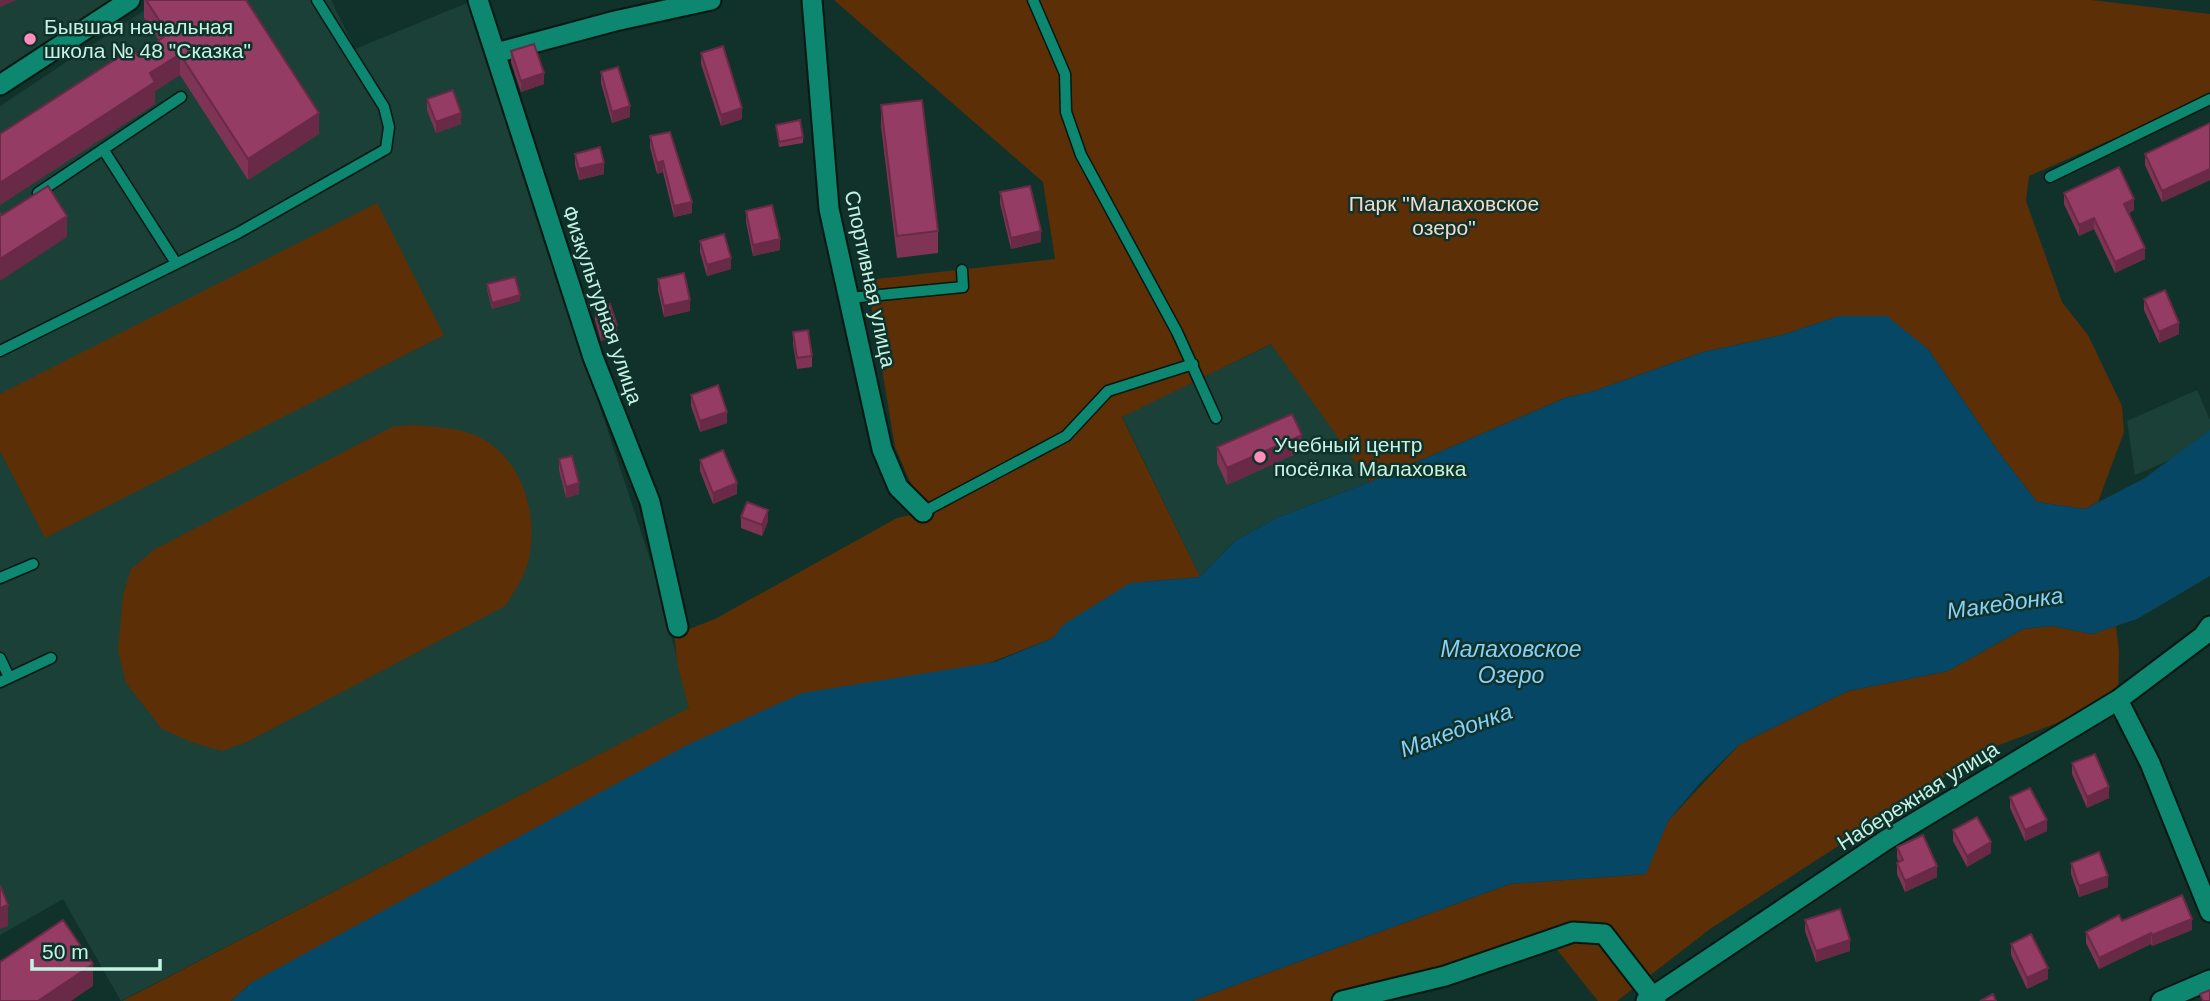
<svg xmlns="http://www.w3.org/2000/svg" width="2210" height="1001" font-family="Arial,sans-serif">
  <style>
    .built { fill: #1a4037 }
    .green { fill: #5d2f07 }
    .water { fill: #054764 }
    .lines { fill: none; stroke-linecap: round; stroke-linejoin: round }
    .lane-casing { stroke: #001912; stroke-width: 13 }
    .street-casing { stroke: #001912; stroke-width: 23 }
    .lane { stroke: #0d8770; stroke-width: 10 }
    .street { stroke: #0d8770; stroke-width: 19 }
    .wall { fill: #7f3456 }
    .shaded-wall { fill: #682a46 }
    .building { fill: #943c64; stroke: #682a46; stroke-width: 2 }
    .poi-dot { fill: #fe8ebd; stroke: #11322a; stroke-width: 2.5 }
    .labels { text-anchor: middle; stroke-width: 5; stroke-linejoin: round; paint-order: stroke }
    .poi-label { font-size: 21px; fill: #c4f3e4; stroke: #11322a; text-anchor: start }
    .park-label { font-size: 21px; fill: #f1dacc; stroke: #11322a }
    .street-label { font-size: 21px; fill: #c4f3e4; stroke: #11322a }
    .water-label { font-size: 23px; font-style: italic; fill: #86d0fa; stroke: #11322a }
  </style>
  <rect width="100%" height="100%" fill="#11322a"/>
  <path class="built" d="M0,0H119L0,79Z
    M160,0H331L355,49L467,3L656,577L690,708L121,1001L63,899L0,935V106Z
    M1272,344L1370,482L1279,517L1236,540L1200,577L1122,416Z
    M2197,390L2210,420V443L2135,475L2127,421Z"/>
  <path class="green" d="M834,0H2091L2210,14V96L2029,176L2026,201L2062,302L2088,335L2122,406L2124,432L2098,502L2085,509L2037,502L2000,454L1928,349L1839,316L1782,335L1703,352L1594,391L1565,398L1370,482L1271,344L1122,417L1200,577L1142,582L1062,628L1053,638L989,663L268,976L251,983L231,1001H122L689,708L678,667L674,635L715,619L897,518L923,512L895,447L867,280L1055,259L1043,182Z
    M377,203L444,335L45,538L0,451V394Z
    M415,425C434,427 455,427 474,435C520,453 539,512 529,558C525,576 515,591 505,606L249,741L222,751L191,742L162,729L126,683L118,651L123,595L131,569L155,549L394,426Z
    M2052,626L2092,634L2116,626L2119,652L2118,700L1986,750L1710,929L1617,1001H1598L1546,936L1358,1001H1192L1510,884L1645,874L1668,821L1740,744L1848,691L1948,671L2023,629Z"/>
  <path class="water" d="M1839,316H1887L1928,349L2000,454L2037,502L2085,509L2145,478L2210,430V576L2137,619L2092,634L2052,626L2023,629L1948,671L1848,691L1740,744L1700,783L1668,821L1646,874L1510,884L1192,1001H231L251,983L687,745L802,693L995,662L1053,638L1064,624L1130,583L1200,577L1236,540L1279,517L1370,482L1565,398L1594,391L1703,352L1782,335Z"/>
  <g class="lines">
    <g class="lane-casing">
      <path id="lane" d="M1033,0L1065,74L1066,112L1081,155L1177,332L1216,418
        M103,149L176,263
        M2050,177L2210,99
        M38,193L181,97
        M849,298L963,287L962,270
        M0,351L238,233L386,149L389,127L384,107L317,0
        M923,512L1066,436L1108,391L1193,364
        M0,578L33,564
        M0,658L9,677
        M0,682L51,658"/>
    </g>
    <g class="street-casing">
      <path id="street" d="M478,0L593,357L650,502L678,627
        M812,0L829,209L882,449L898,487L923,512
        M496,53L615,21L711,0
        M0,85L130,0
        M2118,700L2150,763L2210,912
        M1342,1001L1445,976L1573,932L1604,934L1656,1001
        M1646,1001L1886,840L2118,700L2203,636L2210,626
        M2161,1001L2210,980"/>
    </g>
    <use href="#lane" class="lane"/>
    <use href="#street" class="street"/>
  </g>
  <path class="wall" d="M144,0H246L319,134L248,180L180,75L155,91V104L0,205V134L137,55L159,40L144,18Z
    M511,51L544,84L521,92L511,62Z
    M701,53L742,119L721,126L701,64Z
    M601,72L630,117L612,123L601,83Z
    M427,99L461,124L436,133L427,110Z
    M881,105L938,231V253L897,258L881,126Z
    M2210,123V180L2162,202L2145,165V154Z
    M776,125L803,137V143L779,147Z
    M650,136L692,213L674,217L663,172L657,174L650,147Z
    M575,154L604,174L579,180L575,165Z
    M1000,192L1041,242L1011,249L1000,203Z
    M2064,193L2134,210L2129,213L2145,259L2115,273L2094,229L2079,236L2064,204Z
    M746,211L780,250L753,256L746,222Z
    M700,241L731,269L707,276L700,252Z
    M658,279L690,311L664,317L658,290Z
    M487,284L520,301L492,309L487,290Z
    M2144,299L2179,334L2159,343L2144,310Z
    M595,309L617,336L601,341L595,320Z
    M793,332L812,356V367L797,369L793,344Z
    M691,395L727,423L700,432L691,406Z
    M1217,447L1302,451L1227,485L1217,463Z
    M559,459L579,494L566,498L559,470Z
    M700,460L737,494L713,504L700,471Z
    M741,517L768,521L762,536L741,528Z
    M2072,763L2109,798L2087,808L2072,774Z
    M2010,797L2047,831L2025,841L2010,808Z
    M1953,830L1991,853L1967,867L1953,841Z
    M1897,847L1937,877L1905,892L1897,874V863L1899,862L1897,858Z
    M2071,863L2108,887L2079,897L2071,874Z
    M1805,920L1850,951L1816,962L1805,931Z
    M2122,921L2192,930L2152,946L2151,944L2099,969L2086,943V932Z
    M2011,944L2048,979L2027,989L2011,955Z"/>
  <path class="shaded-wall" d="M0,0H17L0,7Z
    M180,54V75L155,91V104L0,205V183L150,73Z
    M544,73V84L521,92V81Z
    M630,106V117L612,123V112Z
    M742,108V119L721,126V115Z
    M319,113V134L248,180V159Z
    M461,113V124L436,133V122Z
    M663,161V172L657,174V163Z
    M604,163V174L579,180V169Z
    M2210,169V180L2162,202V191Z
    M2134,199V210L2124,215V204Z
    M692,202V213L674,217V206Z
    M67,216V237L0,281V259Z
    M2094,218V229L2079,236V225Z
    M1041,231V242L1011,249V238Z
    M780,239V250L753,256V245Z
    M2145,248V259L2115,273V262Z
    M731,258V269L707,276V265Z
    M520,295V301L492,309V303Z
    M690,300V311L664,317V306Z
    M2179,323V334L2159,343V332Z
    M617,325V336L601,341V330Z
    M727,412V423L700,432V421Z
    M1302,435V451L1227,485V468Z
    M579,483V494L566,498V487Z
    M737,483V494L713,504V493Z
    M768,510V521L762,536V525Z
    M2109,787V798L2087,808V797Z
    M2047,820V831L2025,841V830Z
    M1991,842V853L1967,867V856Z
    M1937,866V877L1905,892V881Z
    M2108,876V887L2079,897V886Z
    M8,905V926L0,929V908Z
    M2192,919V930L2152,946V935Z
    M2151,933V944L2099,969V958Z
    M1850,940V951L1816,962V951Z
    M93,964V986L71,1001H38Z
    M2048,968V979L2027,989V978Z"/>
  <path class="building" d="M146,0H246L319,113L248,159L180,54L150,73L155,82L0,183V134L133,48L137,55L168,34Z
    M534,44L544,73L521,81L511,51Z
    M723,46L742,108L721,115L701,53Z
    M618,67L630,106L612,112L601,72Z
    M453,90L461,113L436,122L427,99Z
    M922,100L938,231L897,236L881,105Z
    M800,120L803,137L779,142L776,125Z
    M2210,123V169L2162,191L2145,154Z
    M670,132L692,202L674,206L663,161L657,163L650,136Z
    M600,147L604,163L579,169L575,154Z
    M2119,167L2134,199L2124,204L2145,248L2115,262L2094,218L2079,225L2064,193Z
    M48,186L67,216L0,259V213L2,215Z
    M1030,186L1041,231L1011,238L1000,192Z
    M772,205L780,239L753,245L746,211Z
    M724,234L731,258L707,265L700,241Z
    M684,273L690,300L664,306L658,279Z
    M515,277L520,295L492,303L487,284Z
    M2165,290L2179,323L2159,332L2144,299Z
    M610,304L617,325L601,330L595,309Z
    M808,330L812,356L797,358L793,332Z
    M718,385L727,412L700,421L691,395Z
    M1292,414L1302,435L1227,468L1217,447Z
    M723,450L737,483L713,493L700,460Z
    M572,456L579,483L566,487L559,459Z
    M747,502L768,510L762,525L741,517Z
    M2095,754L2109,787L2087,797L2072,763Z
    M2030,788L2047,820L2025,830L2010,797Z
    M1977,817L1991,842L1967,856L1953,830Z
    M1923,835L1937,866L1905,881L1897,863L1903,860L1897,847Z
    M2099,852L2108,876L2079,886L2071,863Z
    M0,885L8,905L0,908Z
    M2182,895L2192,919L2152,935L2151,933L2099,958L2086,932L2119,915L2122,921Z
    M1840,909L1850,940L1816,951L1805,920Z
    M63,920L93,964L38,1001H0V962Z
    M2031,934L2048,968L2027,978L2011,944Z
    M2210,990V1001H2203L2200,994Z
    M1993,994L1996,1001H1980Z"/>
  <g class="poi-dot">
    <circle cx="30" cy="39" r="7"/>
    <circle cx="1260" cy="457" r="7"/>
  </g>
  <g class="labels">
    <g class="poi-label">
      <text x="44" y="34">Бывшая начальная<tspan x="44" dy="24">школа № 48 "Сказка"</tspan></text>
      <text x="1274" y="452">Учебный центр<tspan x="1274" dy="24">посёлка Малаховка</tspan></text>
    </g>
    <g class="park-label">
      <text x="1444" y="211">Парк "Малаховское<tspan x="1444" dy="24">озеро"</tspan></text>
    </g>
    <g class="street-label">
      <text transform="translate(870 279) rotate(78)" y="7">Спортивная улица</text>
      <text transform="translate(602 305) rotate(71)" y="7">Физкультурная улица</text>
      <text transform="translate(1918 796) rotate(-32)" y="7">Набережная улица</text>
    </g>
    <g class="water-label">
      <text transform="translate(2005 603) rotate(-8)" y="8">Македонка</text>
      <text x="1511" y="657">Малаховское<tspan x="1511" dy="26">Озеро</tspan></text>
      <text transform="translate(1456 730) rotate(-20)" y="8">Македонка</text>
    </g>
  </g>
  <path d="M32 959v10h128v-10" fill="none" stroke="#c4f3e4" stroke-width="3.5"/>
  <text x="42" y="959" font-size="21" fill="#c4f3e4" stroke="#11322a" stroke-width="5" paint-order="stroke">50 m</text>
</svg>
